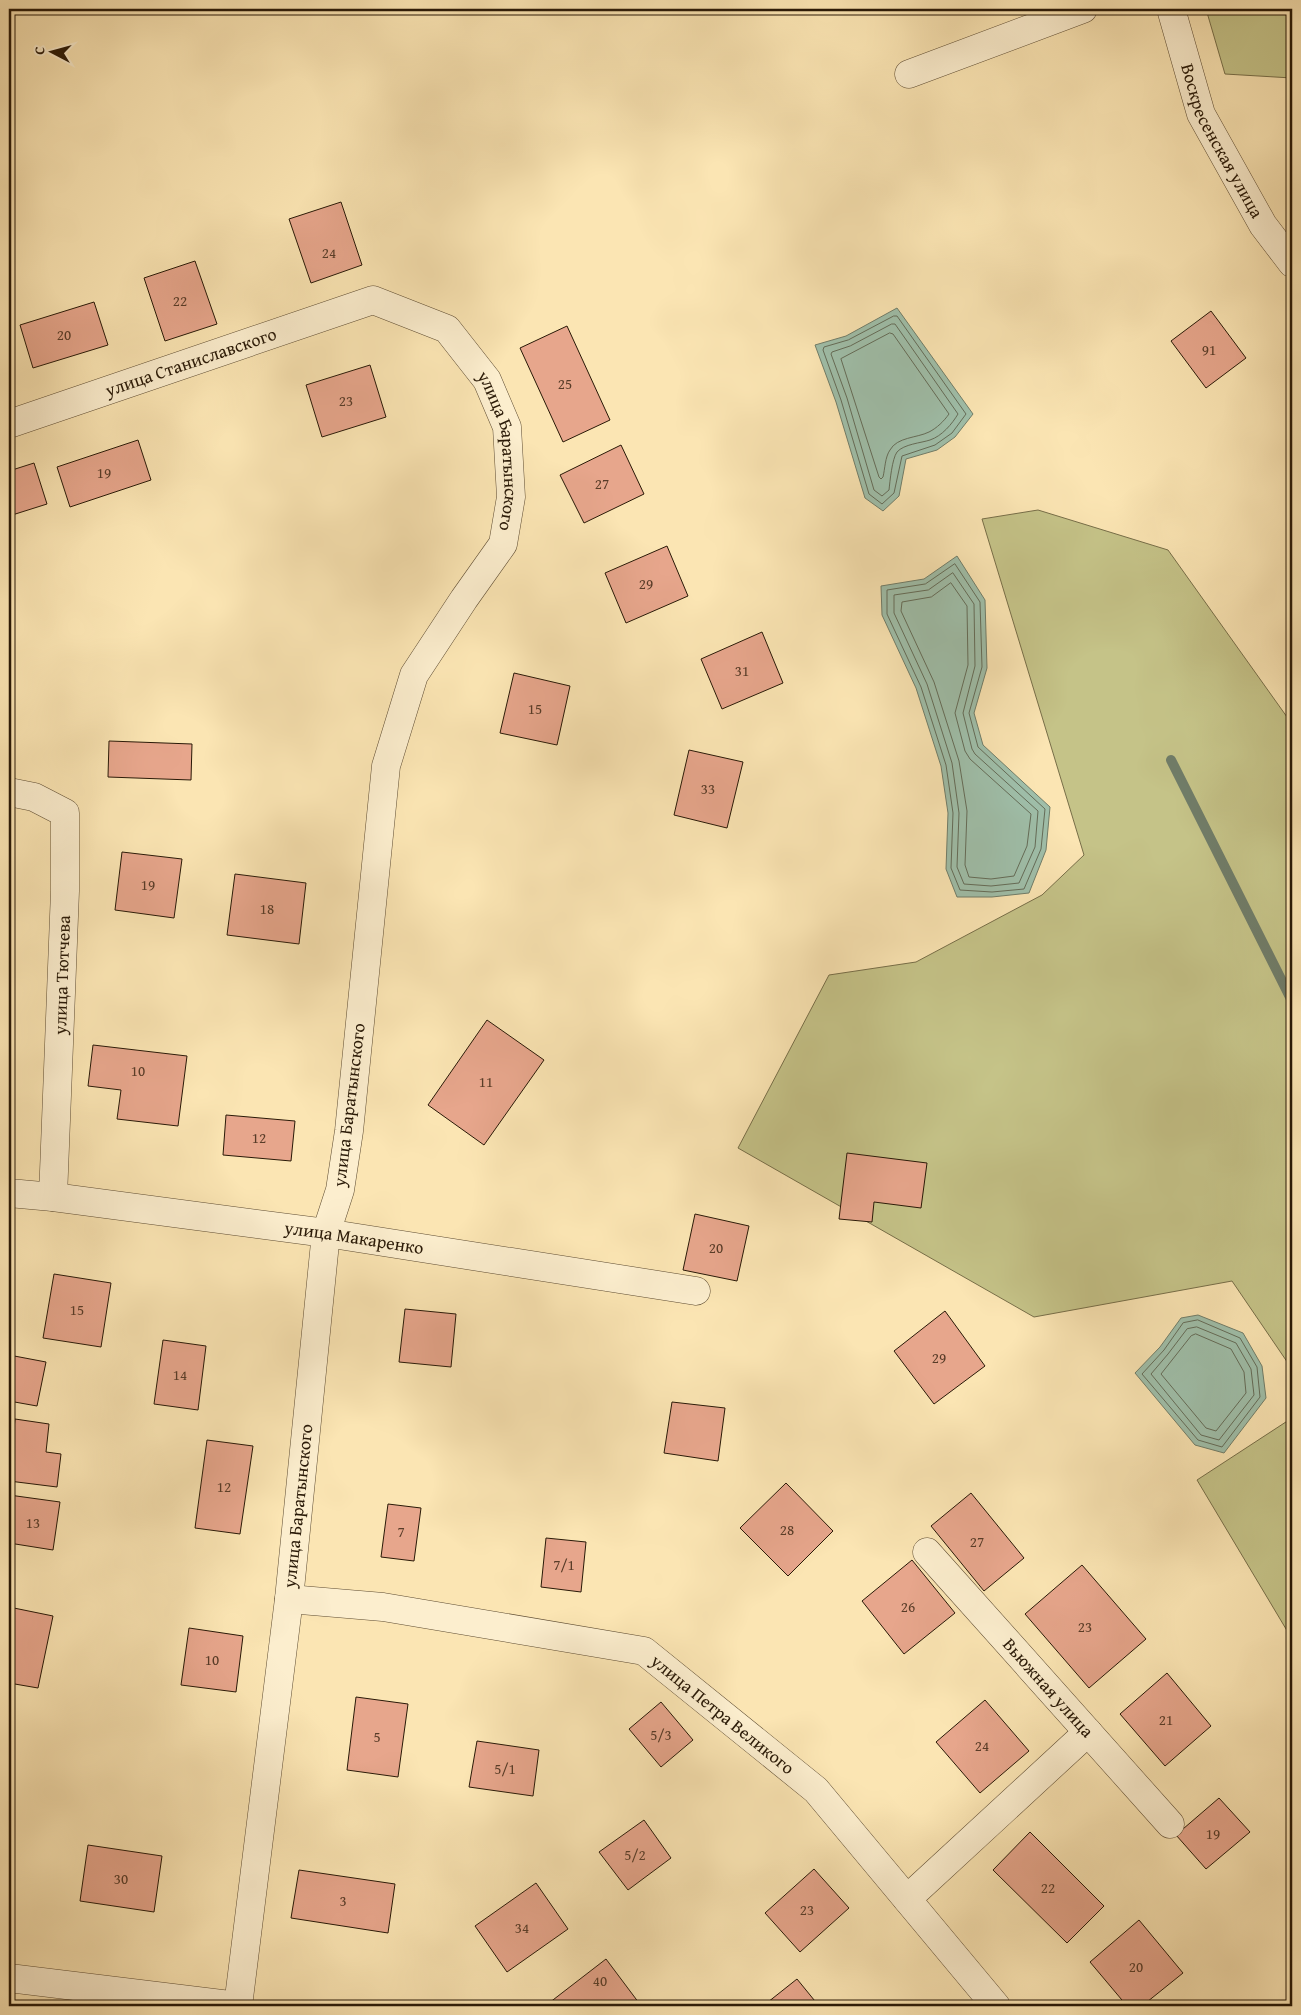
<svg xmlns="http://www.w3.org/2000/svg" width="1301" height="2015" font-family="'Gentium Book Plus',serif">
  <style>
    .green { fill: #c5c388; stroke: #776e48 }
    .water { fill: #9fbfaa; stroke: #707d69 }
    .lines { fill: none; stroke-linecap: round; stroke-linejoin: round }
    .shore { stroke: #646c58; stroke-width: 1 }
    .stream { stroke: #707d69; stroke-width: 10 }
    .building { fill: #e7a68c; stroke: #291907 }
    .minor-casing { stroke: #5e4c32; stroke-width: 29 }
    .minor { stroke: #fceece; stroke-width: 28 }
    .labels { text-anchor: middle; stroke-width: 4.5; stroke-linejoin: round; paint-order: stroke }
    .number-label { font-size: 15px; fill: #583c28 }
    .street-label { font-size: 18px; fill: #291907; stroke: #fceece }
  </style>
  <rect width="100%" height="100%" fill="#fbe5b3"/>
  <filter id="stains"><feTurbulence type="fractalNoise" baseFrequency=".004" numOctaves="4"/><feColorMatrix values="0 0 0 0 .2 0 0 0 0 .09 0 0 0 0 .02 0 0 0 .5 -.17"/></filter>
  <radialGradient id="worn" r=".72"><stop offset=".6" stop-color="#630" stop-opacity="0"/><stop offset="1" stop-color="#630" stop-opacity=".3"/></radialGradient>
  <path class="green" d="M1206,9H1292V78L1225,74Z
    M1038,510L1168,550L1292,724V1369L1232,1281L1034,1317L738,1148L829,975L916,962L1042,895L1084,855L982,519Z
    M1292,1418V1639L1197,1480Z"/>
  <path class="water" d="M897,308L973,414L955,437L937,450L906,459L899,496L883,511L865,498L836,402L815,345L846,336Z
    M957,556L985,600L987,668L974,713L983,745L1050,807L1046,850L1029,893L992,897H957L946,869L948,813L941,766L916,688L882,615L881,586L924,579Z
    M1198,1315L1243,1333L1262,1366L1266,1398L1224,1453L1195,1445L1135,1373L1160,1347L1181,1318Z"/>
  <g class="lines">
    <path class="shore" d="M894,316H897L966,414L952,433L935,445L902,456L894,493L882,504L869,494L841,400L823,350L824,347L848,340Z
      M892,324H895L958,414C952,424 942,436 930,440C921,443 904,444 897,452C892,459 890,481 889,490L882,496L874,490L847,398L831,354L832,352L850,346Z
      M890,333L893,334L949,414C944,421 937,428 929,432C917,438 897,437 890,450C885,457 885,469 883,477L881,479L879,477L841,359Z
      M955,564L980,602L982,667L969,713L978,747L1045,809L1041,849L1024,889L992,892L960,890L951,868L953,813L946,765L921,687L887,614V590L925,584Z
      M953,573L974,604L975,666L963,713L972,749L975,754L1038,811L1035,847L1019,883L991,886L964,884L957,867L959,813L952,763L927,684L894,613V595L928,590Z
      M951,583L967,606L968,665L955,713L965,751L970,759L1031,814L1027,846L1014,876L991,879L969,877L965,865L967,811L959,761L934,682L901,611L902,602L931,597Z
      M1198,1320L1240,1338L1257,1367L1260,1397L1222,1447L1198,1440L1142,1374L1164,1350L1183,1323Z
      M1197,1327L1236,1343L1251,1369L1254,1395L1219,1440L1201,1435L1151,1374L1168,1354L1187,1329Z
      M1196,1334L1231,1349L1244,1372L1246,1393L1216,1431L1206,1428L1161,1374L1191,1336Z"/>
    <path class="stream" d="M1171,760L1292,1001"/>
  </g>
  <path class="building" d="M341,202L362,265L311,283L289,219Z
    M195,261L217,324L165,341L144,278Z
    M94,302L108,345L33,368L20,325Z
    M1211,311L1246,358L1206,388L1171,341Z
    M567,326L610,420L563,442L520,348Z
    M370,365L386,417L322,437L306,385Z
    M138,440L151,480L70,507L57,467Z
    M621,445L644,494L584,523L560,475Z
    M34,463L47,504L9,516V471Z
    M667,546L688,596L626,623L605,573Z
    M762,632L783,683L722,709L701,659Z
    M514,673L570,686L557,745L500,733Z
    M109,741L192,744L191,780L108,777Z
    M689,750L743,762L727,828L674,815Z
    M122,852L182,859L174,918L115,910Z
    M235,874L306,883L299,944L227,935Z
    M487,1020L544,1060L484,1145L428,1105Z
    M93,1045L187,1056L178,1126L117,1119L121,1090L88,1086Z
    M226,1115L295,1121L291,1161L223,1155Z
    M847,1153L927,1163L921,1208L874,1202L872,1222L839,1219Z
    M695,1214L749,1226L737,1281L683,1270Z
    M54,1274L111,1283L101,1347L43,1338Z
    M405,1309L456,1314L451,1367L399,1362Z
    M945,1311L985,1366L934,1404L894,1351Z
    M163,1340L206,1346L198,1410L154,1404Z
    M9,1355L46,1362L37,1406L9,1401Z
    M672,1402L725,1408L718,1461L664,1453Z
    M15,1419L49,1424L46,1452L61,1454L57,1487L9,1481Z
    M207,1440L253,1446L240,1534L195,1528Z
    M786,1483L833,1531L788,1576L740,1528Z
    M971,1493L1024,1558L984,1591L931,1526Z
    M9,1495L60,1502L53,1550L9,1543Z
    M388,1504L421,1508L414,1561L381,1557Z
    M546,1538L586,1542L581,1592L541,1587Z
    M912,1560L955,1613L904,1654L862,1601Z
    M1082,1565L1146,1639L1089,1688L1025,1614Z
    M9,1607L53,1616L38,1688L9,1683Z
    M189,1628L243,1636L236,1692L181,1685Z
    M1167,1673L1211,1726L1165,1766L1120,1714Z
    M356,1697L408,1704L398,1777L347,1770Z
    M985,1700L1029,1751L980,1793L936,1742Z
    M661,1702L693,1740L661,1767L629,1729Z
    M477,1741L539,1750L533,1796L469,1787Z
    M1219,1798L1250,1832L1206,1869L1176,1835Z
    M644,1820L671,1858L628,1890L599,1852Z
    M1030,1832L1104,1906L1067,1943L993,1870Z
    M88,1845L162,1856L154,1912L80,1901Z
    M814,1869L849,1908L800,1952L765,1913Z
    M299,1870L395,1884L388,1933L291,1918Z
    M536,1883L568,1929L507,1972L475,1926Z
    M1139,1920L1183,1973L1142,2006H1127L1090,1962Z
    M606,1959L639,2003L635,2006H552L549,2003Z
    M797,1979L819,2006H763Z"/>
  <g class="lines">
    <g class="minor-casing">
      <g id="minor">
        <path id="s1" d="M1171,9L1201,114L1263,225L1292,263"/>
        <path d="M909,74L1083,9"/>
        <path id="s2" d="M9,424L373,300L447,329L487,380L507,427L511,497L503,544L464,599L414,675L386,766L349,1131L340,1190L326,1233L289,1599L238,2006"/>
        <path d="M9,792L34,797L65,813V891L53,1197"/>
        <path id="s3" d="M9,1193L53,1197L326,1233L696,1291"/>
        <path id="s4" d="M927,1552L1170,1824"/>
        <path id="s5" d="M289,1599L383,1607L644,1651L816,1790L996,2006"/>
        <path d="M907,1899L1088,1732"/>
        <path d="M9,1978L238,2006"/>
      </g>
    </g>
    <use href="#minor" class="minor"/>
  </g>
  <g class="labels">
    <g class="number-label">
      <text x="329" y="258">24</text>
      <text x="180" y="306">22</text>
      <text x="64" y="340">20</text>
      <text x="1209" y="355">91</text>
      <text x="565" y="389">25</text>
      <text x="346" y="406">23</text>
      <text x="104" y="478">19</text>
      <text x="602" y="489">27</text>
      <text x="646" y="589">29</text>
      <text x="742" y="676">31</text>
      <text x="535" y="714">15</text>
      <text x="708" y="794">33</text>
      <text x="148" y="890">19</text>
      <text x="267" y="914">18</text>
      <text x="138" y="1076">10</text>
      <text x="486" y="1087">11</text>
      <text x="259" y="1143">12</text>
      <text x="716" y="1253">20</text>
      <text x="77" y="1315">15</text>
      <text x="939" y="1363">29</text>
      <text x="180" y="1380">14</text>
      <text x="224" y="1492">12</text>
      <text x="33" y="1528">13</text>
      <text x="787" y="1535">28</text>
      <text x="401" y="1537">7</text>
      <text x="977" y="1547">27</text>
      <text x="564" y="1570">7/1</text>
      <text x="908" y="1612">26</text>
      <text x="1085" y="1632">23</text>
      <text x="212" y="1665">10</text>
      <text x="1166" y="1725">21</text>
      <text x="661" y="1740">5/3</text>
      <text x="377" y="1742">5</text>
      <text x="982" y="1751">24</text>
      <text x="505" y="1774">5/1</text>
      <text x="1213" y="1839">19</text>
      <text x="635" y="1860">5/2</text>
      <text x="121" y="1884">30</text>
      <text x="1048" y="1893">22</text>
      <text x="343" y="1906">3</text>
      <text x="807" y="1915">23</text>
      <text x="522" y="1933">34</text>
      <text x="1136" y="1972">20</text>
      <text x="600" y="1986">40</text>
    </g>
    <g class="street-label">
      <text dy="6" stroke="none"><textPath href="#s1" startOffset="142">Воскресенская улица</textPath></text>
      <text dy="6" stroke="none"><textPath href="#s2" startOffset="192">улица Станиславского</textPath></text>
      <text dy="6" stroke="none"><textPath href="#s2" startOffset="602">улица Баратынского</textPath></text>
      <text transform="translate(62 975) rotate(-88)" y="6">улица Тютчева</text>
      <text transform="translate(349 1105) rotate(-83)" y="6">улица Баратынского</text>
      <text dy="6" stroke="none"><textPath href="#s3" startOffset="348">улица Макаренко</textPath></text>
      <text transform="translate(298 1506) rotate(-84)" y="6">улица Баратынского</text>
      <text dy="6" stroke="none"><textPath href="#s4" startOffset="182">Вьюжная улица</textPath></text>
      <text dy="6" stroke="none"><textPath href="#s5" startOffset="460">улица Петра Великого</textPath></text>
    </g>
  </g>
  <rect width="1301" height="2015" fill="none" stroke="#fbe5b3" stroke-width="30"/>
  <rect x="10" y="10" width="1281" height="1995" fill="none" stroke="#291907" stroke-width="2.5"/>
  <rect x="15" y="15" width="1271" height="1985" fill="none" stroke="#291907"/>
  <g transform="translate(52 52) rotate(276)" stroke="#fceece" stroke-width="4" paint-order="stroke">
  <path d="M0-4L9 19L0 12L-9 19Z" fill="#291907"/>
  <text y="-8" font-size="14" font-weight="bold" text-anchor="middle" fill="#291907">С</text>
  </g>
  <rect width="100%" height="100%" filter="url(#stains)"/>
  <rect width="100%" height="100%" fill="url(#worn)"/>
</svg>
